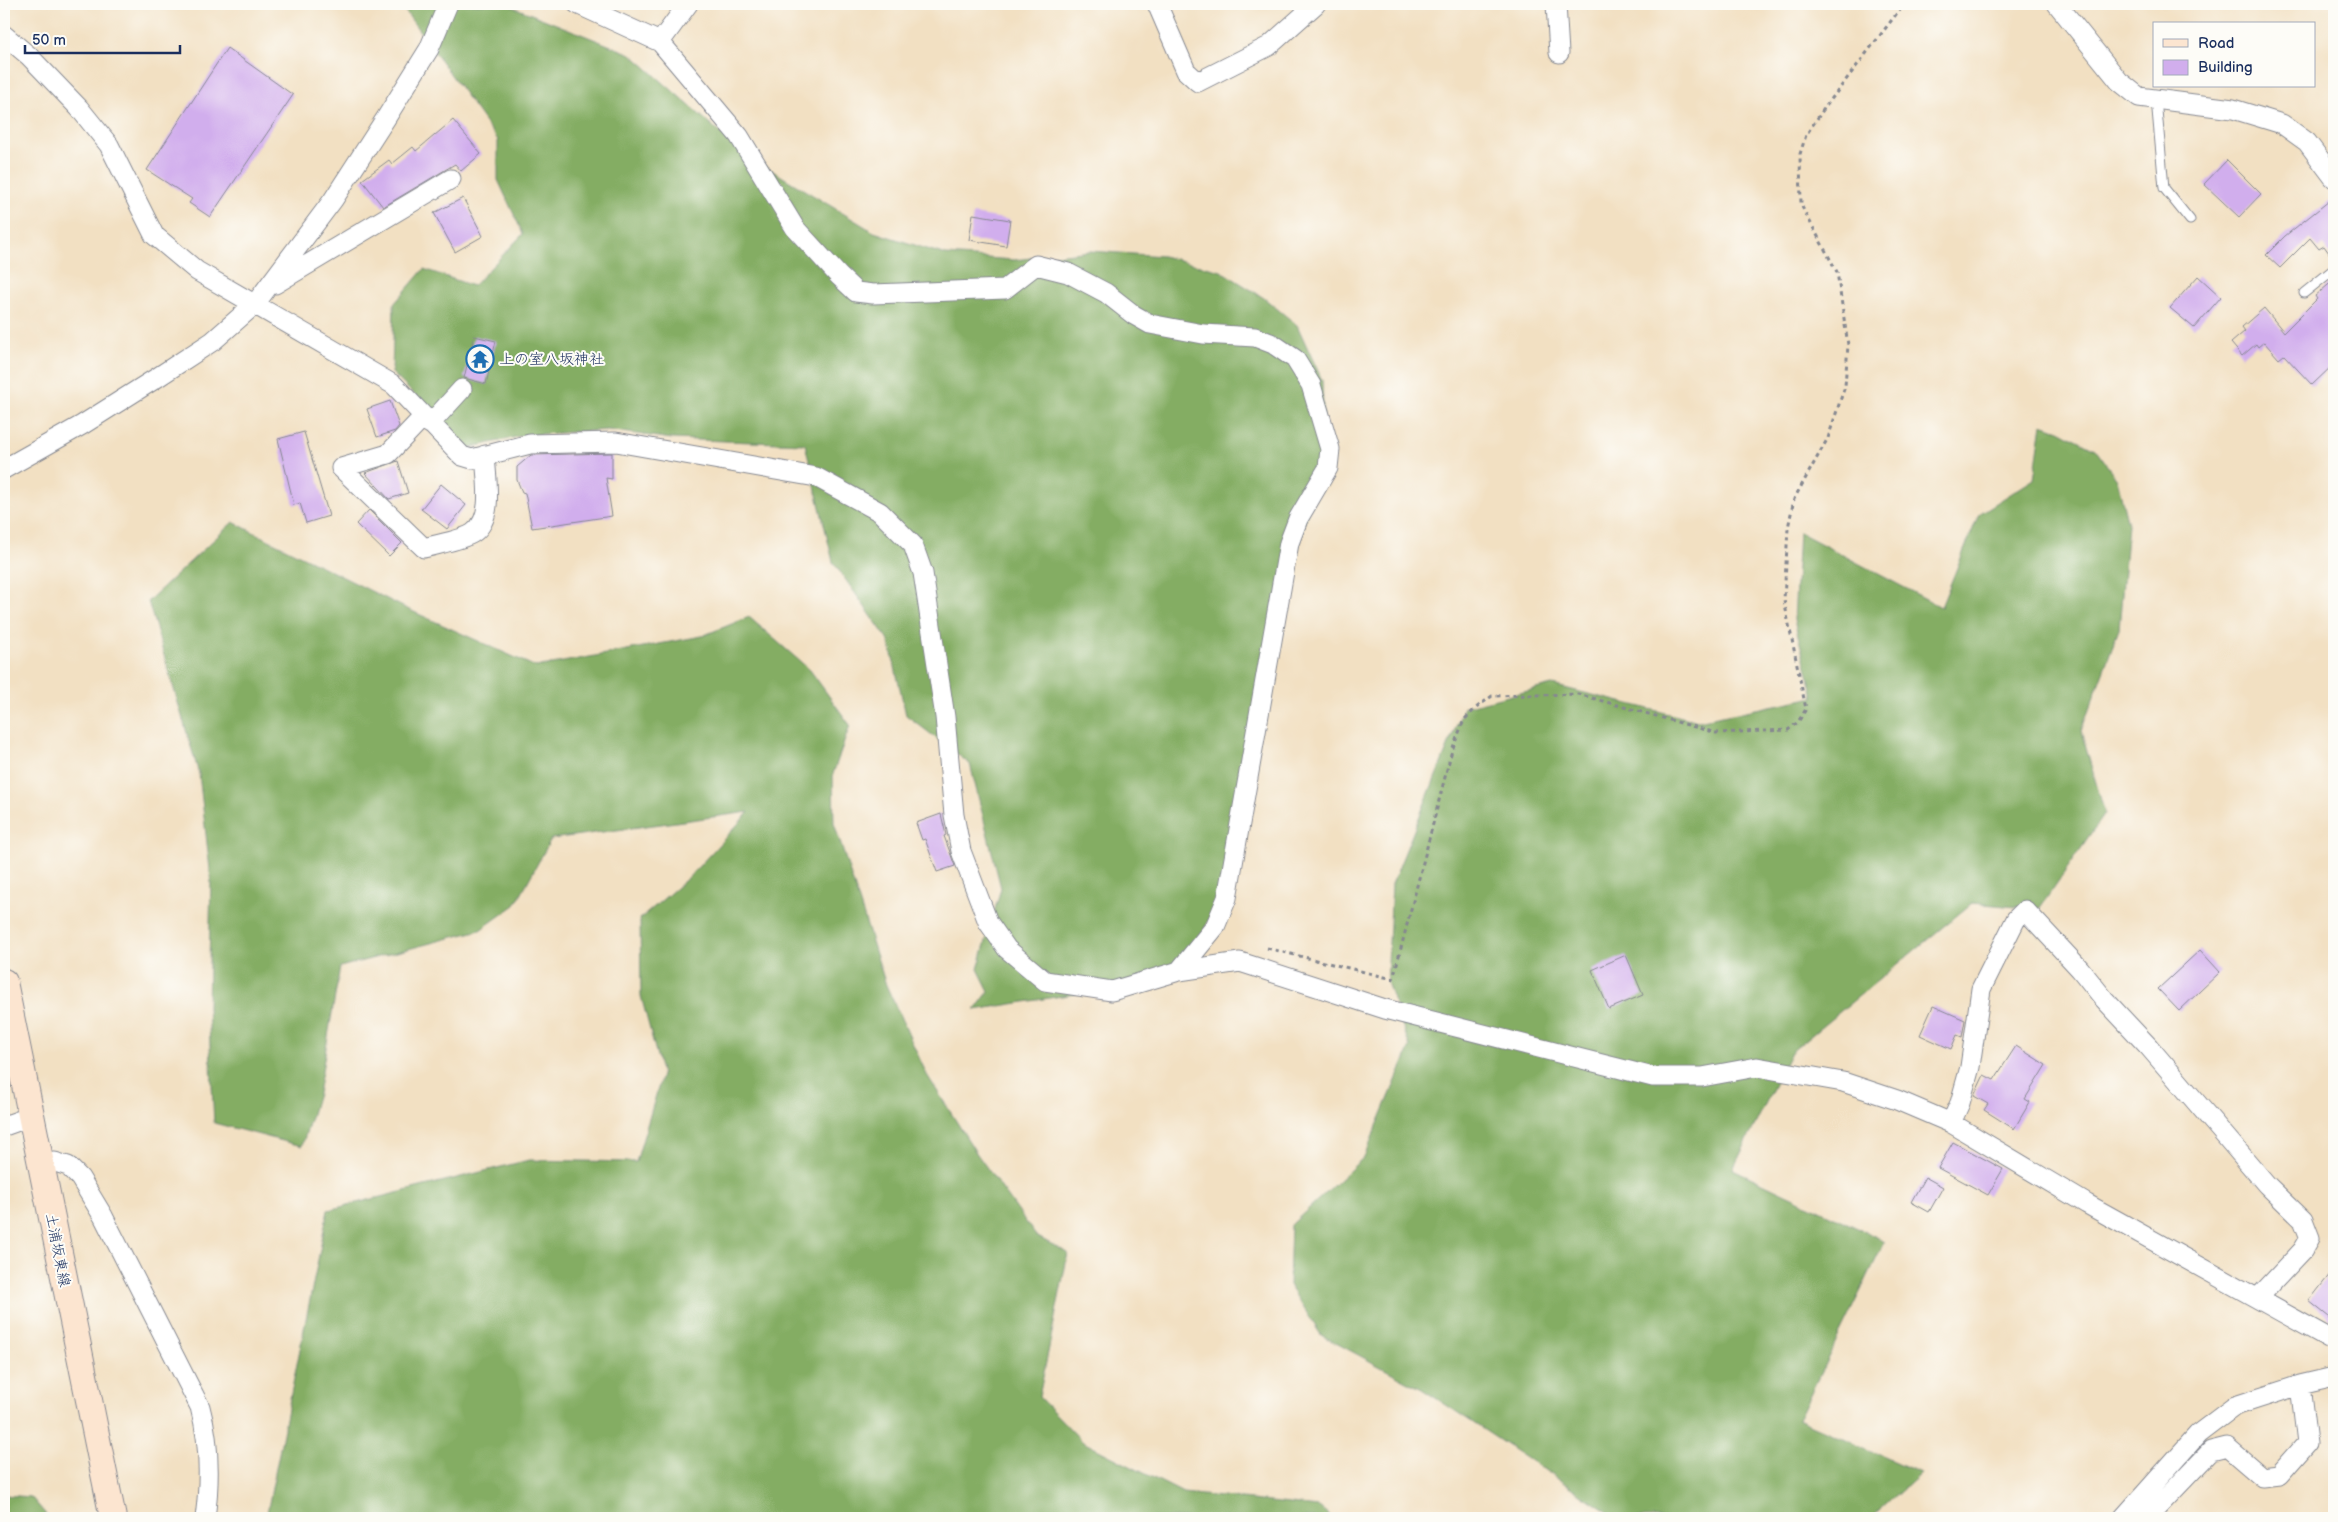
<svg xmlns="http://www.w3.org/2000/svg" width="2338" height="1522" font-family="'Balsamiq Sans','Klee One',sans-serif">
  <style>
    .forest { fill: #84ad64; stroke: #506e61 }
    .building { fill: #d1aeed }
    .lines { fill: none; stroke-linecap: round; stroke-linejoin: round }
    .lane-casing { stroke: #868890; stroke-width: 11 }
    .street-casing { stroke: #868890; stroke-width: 21 }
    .secondary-casing { stroke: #868890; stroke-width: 28 }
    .path { stroke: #868890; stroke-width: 3; stroke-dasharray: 4 4; stroke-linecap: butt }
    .lane { stroke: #fff; stroke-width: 9 }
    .street { stroke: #fff; stroke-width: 19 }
    .secondary { stroke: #fce5d0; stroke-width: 26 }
    .labels { text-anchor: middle; stroke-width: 4; stroke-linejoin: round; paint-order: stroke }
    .poi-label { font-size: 15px; fill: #1b2f5e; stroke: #fdfcf7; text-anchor: start }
    .street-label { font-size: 15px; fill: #1b2f5e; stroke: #fdfcf7 }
  </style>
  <rect width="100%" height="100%" fill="#fdfcf7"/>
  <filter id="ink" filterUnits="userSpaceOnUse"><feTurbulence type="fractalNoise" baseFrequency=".02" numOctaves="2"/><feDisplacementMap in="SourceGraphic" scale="10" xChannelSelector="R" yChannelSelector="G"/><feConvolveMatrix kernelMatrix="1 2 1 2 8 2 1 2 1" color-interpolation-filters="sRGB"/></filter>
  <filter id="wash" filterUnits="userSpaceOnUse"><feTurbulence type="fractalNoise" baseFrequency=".0096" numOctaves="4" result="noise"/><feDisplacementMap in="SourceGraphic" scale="20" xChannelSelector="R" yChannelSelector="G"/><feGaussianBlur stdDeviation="1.12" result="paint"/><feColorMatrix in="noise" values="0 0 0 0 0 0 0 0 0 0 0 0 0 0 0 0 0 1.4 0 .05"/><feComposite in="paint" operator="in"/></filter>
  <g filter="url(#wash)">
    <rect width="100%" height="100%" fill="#f2e0c2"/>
    <path class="forest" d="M400,4H506L631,54L743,153L874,232L946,255L1014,260L1090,251L1163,256L1221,271L1264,298L1297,325L1322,380L1324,436L1218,901L1203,932L1176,965L1142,983L975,1010L989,991L978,969L1001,888L970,764L906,715L889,641L833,562L805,444L672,439L608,430L525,435L469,448L392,373L394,304L424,269L473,286L523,234L498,180V140Z
      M2042,424L2059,430L2095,449L2117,479L2128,524L2119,629L2081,731L2105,814L2039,909L1972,903L1791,1052L1733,1169L1885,1241L1798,1419L1921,1473L1871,1518H1617L1422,1389L1321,1335L1289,1285L1291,1225L1364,1157L1410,1047L1387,982L1392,884L1464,707L1552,685L1698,721L1814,697L1794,620L1799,532L1941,607L1979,514L2034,479Z
      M233,522L405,608L536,667L702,636L749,617L810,670L850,725L833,774L834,823L886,985L927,1075L977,1154L1036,1236L1068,1253L1039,1397L1083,1442L1183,1493L1319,1507L1333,1518H266L328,1210L529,1160L636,1162L662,1075L641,996L640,919L689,877L749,812L551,839L515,905L480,930L340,967L318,1094L302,1146L214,1123L208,1007L211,878L199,774L148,601Z
      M4,1495L31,1497L49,1518H4Z"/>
    <g id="blocks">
      <path class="building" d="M227,48L293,95L210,217L189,203L192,199L147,170Z
        M453,120L481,154L461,171L455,164L383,207L362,180L389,160L392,164L413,147L416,151Z
        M2227,160L2261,194L2239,217L2204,184Z
        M2334,197V260L2324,246L2319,249L2310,238L2280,268L2266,255L2285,236Z
        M463,198L483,236L455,252L434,213Z
        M973,214L1010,220L1006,246L969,240Z
        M2198,276L2221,297L2194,328L2170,308Z
        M2334,280V364L2312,385L2284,355L2279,359L2264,342L2258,347L2256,344L2242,356L2231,343L2245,331L2242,327L2264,308L2284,332L2317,299L2315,296Z
        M474,336L496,341L486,384L464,378Z
        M390,401L399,426L395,431L377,437L367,409Z
        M304,432L329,516L306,523L300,503L294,505L278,439Z
        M612,453V479L606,478L612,516L532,528L525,493L522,492L517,480V467L531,455Z
        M398,461L408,493L389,499L365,473Z
        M441,484L466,505L447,529L421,509Z
        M369,510L402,543L389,556L356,524Z
        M941,814L946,835L944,836L955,866L937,872L925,839L922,840L916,823Z
        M2200,950L2220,972L2179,1011L2158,989Z
        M1626,955L1643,995L1609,1009L1592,970Z
        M1933,1006L1965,1020L1962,1037L1957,1035L1951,1049L1920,1035Z
        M2016,1046L2046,1065L2025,1099L2030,1102L2014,1129L1984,1110L1988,1104L1974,1096L1984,1075L1994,1080Z
        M1953,1142L2003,1169L1988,1195L1938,1168Z
        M1925,1177L1943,1187L1929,1212L1911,1202Z
        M2334,1269V1321L2309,1301Z"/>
    </g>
  </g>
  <g filter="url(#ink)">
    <use href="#blocks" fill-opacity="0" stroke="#868890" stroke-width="1"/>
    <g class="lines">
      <g class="lane-casing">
        <path id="lane" d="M2156,99L2164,188L2190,220
          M2304,293L2334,269"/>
      </g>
      <g class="street-casing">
        <path id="street" d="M577,4L660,42
          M688,4L660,42L739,136L795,228L839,276L856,292L873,294L1005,289L1036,265L1068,273L1106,293L1134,315L1150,324L1203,334L1255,337L1273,344L1295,359L1311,385L1330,449L1328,468L1298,519L1289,543L1227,898L1215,927L1179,971
          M1157,4L1186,71L1198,82L1269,46L1316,4
          M1556,4L1559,53
          M2057,4L2119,81L2139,97L2233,109L2282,124L2307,142L2334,178
          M4,35L29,56L79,108L109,145L154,235L197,271L394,385L462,456L472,459L530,444L616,442L816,477L880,512L913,545L923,573L945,717L954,815L961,851L988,922L1007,949L1045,981L1112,991L1179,971L1240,962L1385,1009L1653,1077H1702L1757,1067L1843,1082L1897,1100L1951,1123L2087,1204L2334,1341
          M275,284L451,179
          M423,417L388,454L341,468L424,548C437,544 463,540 473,533C495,518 486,478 485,455
          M430,424L462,389
          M4,469L82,425L158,377L213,341L255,304L333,200L386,118L429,49L448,4
          M1951,1123L1960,1103L1970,1067L1981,989L2016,919L2025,910L2080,969L2104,999L2149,1047L2267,1185L2303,1220L2310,1238L2303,1250L2258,1298
          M4,1126L32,1116
          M41,1164L55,1162L68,1166L80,1178L103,1216L200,1407C210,1443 210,1481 205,1518
          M2123,1518L2198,1434L2235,1406L2300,1385L2334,1377
          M2147,1518L2211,1451L2227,1447L2262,1477L2279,1475L2307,1443L2300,1385"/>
      </g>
      <g class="secondary-casing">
        <path id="secondary" d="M4,982L113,1518"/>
      </g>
      <path class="path" d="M1267,948L1393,979L1452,750L1464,720L1476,708L1492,696L1578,694L1716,733L1788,730L1798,722L1806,709L1784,600L1788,528L1794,499L1828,438L1845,386L1848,345L1837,272L1801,205L1800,154L1806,135L1823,110L1904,4"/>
      <use href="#lane" class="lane"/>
      <use href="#street" class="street"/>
      <use href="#secondary" class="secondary"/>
    </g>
  </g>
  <defs>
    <g id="temple-ring" transform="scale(1.4375)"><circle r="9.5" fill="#fdfcf7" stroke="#1f6fb2" stroke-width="1.5"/><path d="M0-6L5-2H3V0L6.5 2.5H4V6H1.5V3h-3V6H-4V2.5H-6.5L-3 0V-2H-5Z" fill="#1f6fb2"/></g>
  </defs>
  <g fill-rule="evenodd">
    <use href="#temple-ring" x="480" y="359"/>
  </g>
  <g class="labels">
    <g class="poi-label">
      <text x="499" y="364">上の室八坂神社</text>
    </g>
    <g class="street-label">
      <text transform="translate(58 1250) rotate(79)" y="5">土浦坂東線</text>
    </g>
  </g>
  <rect width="2338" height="1522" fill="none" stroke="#fdfcf7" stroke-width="20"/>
  <rect x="2153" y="22" width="162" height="65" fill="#fdfcf7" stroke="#a3aaba"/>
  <rect x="2163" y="39" width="25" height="8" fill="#fce5d0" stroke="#a3aaba"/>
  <text x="2198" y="48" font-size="15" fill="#1b2f5e">Road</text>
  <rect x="2163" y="60" width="25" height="15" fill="#d1aeed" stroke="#a3aaba"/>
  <text x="2198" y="72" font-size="15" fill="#1b2f5e">Building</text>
  <path d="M25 45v8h155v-8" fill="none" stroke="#1b2f5e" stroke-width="2.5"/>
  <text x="32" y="45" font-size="15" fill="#1b2f5e" stroke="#fdfcf7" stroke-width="4" paint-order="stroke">50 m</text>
</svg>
